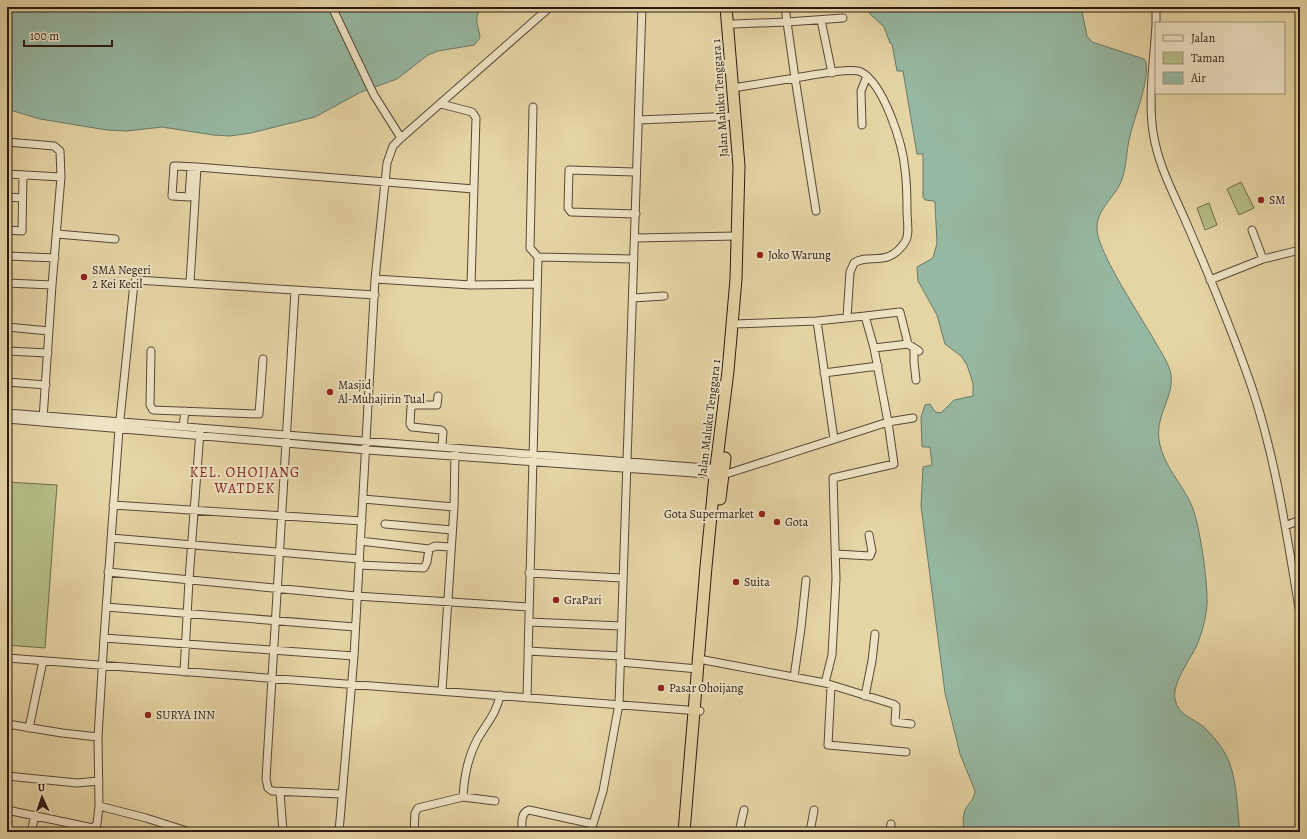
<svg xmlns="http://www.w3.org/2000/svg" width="1307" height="839" font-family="Alegreya,serif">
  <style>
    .green { fill: #b5bd86; stroke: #6f6c4c }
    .water { fill: #96b8a2; stroke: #6a7968 }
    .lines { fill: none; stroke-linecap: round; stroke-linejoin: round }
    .minor-casing { stroke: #584836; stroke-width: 9 }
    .highway-casing { stroke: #291a12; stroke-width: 13 }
    .minor { stroke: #eee3c4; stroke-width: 7 }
    .highway { stroke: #e5d4a4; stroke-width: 11 }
    .poi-dot { fill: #8f2418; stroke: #eee3c4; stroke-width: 1.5 }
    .labels { text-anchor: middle; stroke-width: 4; stroke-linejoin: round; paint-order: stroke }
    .street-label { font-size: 12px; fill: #291a12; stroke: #eee3c4 }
    .poi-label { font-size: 12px; fill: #291a12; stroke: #eee3c4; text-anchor: start }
    .quarter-label { font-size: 14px; letter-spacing: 1px; fill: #7a1f14; stroke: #eee3c4 }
  </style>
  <rect width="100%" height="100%" fill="#e5d4a4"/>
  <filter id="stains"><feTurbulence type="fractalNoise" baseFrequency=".005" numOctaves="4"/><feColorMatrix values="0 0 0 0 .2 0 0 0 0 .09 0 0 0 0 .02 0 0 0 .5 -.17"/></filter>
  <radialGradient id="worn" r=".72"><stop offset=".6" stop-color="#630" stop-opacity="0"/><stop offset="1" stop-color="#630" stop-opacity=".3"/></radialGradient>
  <path class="green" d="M1241,182L1254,208L1239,215L1227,189Z
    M1209,203L1217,225L1205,230L1197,208Z
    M7,482L57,485L45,648L7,645Z"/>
  <path class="water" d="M7,7C47,7 88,4 127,7C160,9 192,15 225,7H485C471,15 479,25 480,38L474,45L438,51L428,55L397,79L361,92L315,117L251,133L230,136L213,135L162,127L127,131L107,130L40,119L7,109Z
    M868,7H1081L1087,36L1092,42L1144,59L1146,62C1149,84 1135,114 1130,136C1126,151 1127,167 1121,182C1114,198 1096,210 1097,229C1097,252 1144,321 1157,345C1162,353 1170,366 1171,375C1174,399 1153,417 1160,445C1165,467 1182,484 1191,504C1200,523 1208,584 1207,604C1206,619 1202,632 1197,645C1190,660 1172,683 1175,699C1178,716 1193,718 1204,727C1211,734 1218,742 1223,750C1237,770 1237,808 1240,832H964C963,824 962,816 966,808C970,802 974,799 975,791L960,754L945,693L921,506L923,467L932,465L930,447H922L921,417L925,405L930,404L935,412L941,413L954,400L973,396V383L967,365L961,356L945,344L937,315L918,281L917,267L933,258L937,243L935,203L934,201L925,200L923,197V154H917L903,71H897L892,44L890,43L884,27L870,14Z"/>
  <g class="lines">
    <g class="minor-casing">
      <path id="minor" d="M332,7L374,95L401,138
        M1156,7V23
        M821,20L832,73
        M733,24L787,22L785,7
        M1156,25C1154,60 1148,97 1153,132C1158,165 1173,192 1186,222C1209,275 1232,330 1251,385C1276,458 1287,537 1300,614
        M739,87L795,78L787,22L843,18
        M441,104L472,112L476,118L471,285
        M533,107L530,248L538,257
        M638,120L736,116
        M862,125L861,91L867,76
        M7,142L54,146L60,151L61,177L52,285
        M191,167L189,197L172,196L174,166H176L197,167
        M635,172L569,170L568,208L571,212L636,214
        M7,174L61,177
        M7,197L22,198
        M816,211L795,78C808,76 852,67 861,72C884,84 903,145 905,170C907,184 907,198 907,212C907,221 910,235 905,242C887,269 870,252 854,263L850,272L847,318
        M7,230L22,231L23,175
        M1252,230L1263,259
        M57,234L115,239
        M635,238L737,236
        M7,256L55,258
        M375,279L471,285L537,284
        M1210,280L1263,259L1300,250
        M7,283L52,285L43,419
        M190,283L197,167L474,189
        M295,291L266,779L268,788L272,791L341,794
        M633,298L664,296
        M865,316L900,312L908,344
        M817,321L834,439
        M733,324L817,321L865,316L874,348L888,422L913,418
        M7,327L49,331
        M874,348L908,344L919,351
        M914,348V362L916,380
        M7,351L48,353
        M151,351L150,405L153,410L259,414L263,359
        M824,373L878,366
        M7,382L46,385
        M438,396L437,405H414L411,407L410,424L412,427L441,430L443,432L442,446
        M7,413L719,469
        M7,419L367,450L723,475L888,422L894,464L833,478L836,579L832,655L825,683
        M183,427L185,411
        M363,499L454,507
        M113,505L362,521
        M385,524L452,530
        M1285,526L1300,520
        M111,538L359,559
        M360,541L429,549L435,546L451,547
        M836,554L870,556L872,551L869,535
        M359,565L424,568L427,562L429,549
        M108,572L356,596L529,607
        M529,573L622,578
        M106,607L355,627
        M529,622L621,626
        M104,638L354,656
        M528,651L620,656
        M7,658L700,711
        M704,660L825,683L893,704L896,706L895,722L911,724
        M620,662L698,669
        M184,672L189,580L200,431
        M794,677L801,628L806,580
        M831,686L828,745L906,752
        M442,691L454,507L455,452
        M865,696L872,661L875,634
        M527,698L538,257L634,259
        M7,724L62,733L98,737
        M29,728L43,661
        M7,776L77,783L99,781
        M280,792L283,832
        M463,797C464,778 468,757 477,740C486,724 497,713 500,695
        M99,806L146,818L190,832
        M7,810L93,828L97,824L99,806L98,737L104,638L119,429L134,283L136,280L375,295
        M31,832L35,815
        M339,832L354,656L375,279L387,163L393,146L401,138L550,7
        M414,832L415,813L418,808L463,797L495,801
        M522,832C522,824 520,813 529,810L593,824L603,791L619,704L642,7
        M739,832L744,810
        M810,832L814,810
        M890,832L891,824"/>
    </g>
    <g class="highway-casing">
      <path id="highway" d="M720,499L725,458
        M684,832L706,567L715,475L728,371L736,279L739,166L726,7"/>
    </g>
    <use href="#minor" class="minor"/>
    <use href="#highway" class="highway"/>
  </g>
  <g class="poi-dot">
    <circle cx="1261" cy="200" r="4"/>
    <circle cx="760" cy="255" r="4"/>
    <circle cx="84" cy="277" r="4"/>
    <circle cx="330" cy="392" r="4"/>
    <circle cx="762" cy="514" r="4"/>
    <circle cx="777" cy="522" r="4"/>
    <circle cx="736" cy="582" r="4"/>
    <circle cx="556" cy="600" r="4"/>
    <circle cx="661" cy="688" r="4"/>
    <circle cx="148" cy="715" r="4"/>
  </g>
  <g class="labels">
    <g class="street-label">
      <text transform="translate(720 98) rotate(-94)" y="4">Jalan Maluku Tenggara 1</text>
      <text transform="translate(709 418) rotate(-83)" y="4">Jalan Maluku Tenggara 1</text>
    </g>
    <g class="poi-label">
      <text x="1269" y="204">SM</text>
      <text x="768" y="259">Joko Warung</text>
      <text x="92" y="274">SMA Negeri<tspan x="92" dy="14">2 Kei Kecil</tspan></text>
      <text x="338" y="389">Masjid<tspan x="338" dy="14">Al-Muhajirin Tual</tspan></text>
      <text x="754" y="518" text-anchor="end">Gota Supermarket</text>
      <text x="785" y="526">Gota</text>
      <text x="744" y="586">Suita</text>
      <text x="564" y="604">GraPari</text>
      <text x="669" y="692">Pasar Ohoijang</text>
      <text x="156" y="719">SURYA INN</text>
    </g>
    <g class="quarter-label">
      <text x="245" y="477">KEL. OHOIJANG<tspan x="245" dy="16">WATDEK</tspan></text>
    </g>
  </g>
  <rect width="1307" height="839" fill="none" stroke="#e5d4a4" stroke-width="24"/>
  <rect x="8" y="8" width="1291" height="823" fill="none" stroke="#291a12" stroke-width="2"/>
  <rect x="12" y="12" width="1283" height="815" fill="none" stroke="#291a12"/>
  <rect x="1155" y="22" width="130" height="72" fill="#eee3c4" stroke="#9f937d"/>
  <rect x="1163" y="35" width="20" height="6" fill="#eee3c4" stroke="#9f937d"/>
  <text x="1191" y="42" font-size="12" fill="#291a12">Jalan</text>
  <rect x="1163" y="52" width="20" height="12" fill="#b5bd86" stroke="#9f937d"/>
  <text x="1191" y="62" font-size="12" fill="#291a12">Taman</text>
  <rect x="1163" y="72" width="20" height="12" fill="#96b8a2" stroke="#9f937d"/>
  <text x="1191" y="82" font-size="12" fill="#291a12">Air</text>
  <g transform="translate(42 797) rotate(357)" stroke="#eee3c4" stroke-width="3" paint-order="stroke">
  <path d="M0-3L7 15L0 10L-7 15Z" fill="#291a12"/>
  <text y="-6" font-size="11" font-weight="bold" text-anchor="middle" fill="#291a12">U</text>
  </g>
  <path d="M24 40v6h88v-6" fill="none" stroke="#291a12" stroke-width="2"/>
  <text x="30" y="40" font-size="12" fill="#291a12" stroke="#eee3c4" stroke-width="3" paint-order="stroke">100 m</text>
  <rect width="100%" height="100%" filter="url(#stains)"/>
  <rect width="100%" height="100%" fill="url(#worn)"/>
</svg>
